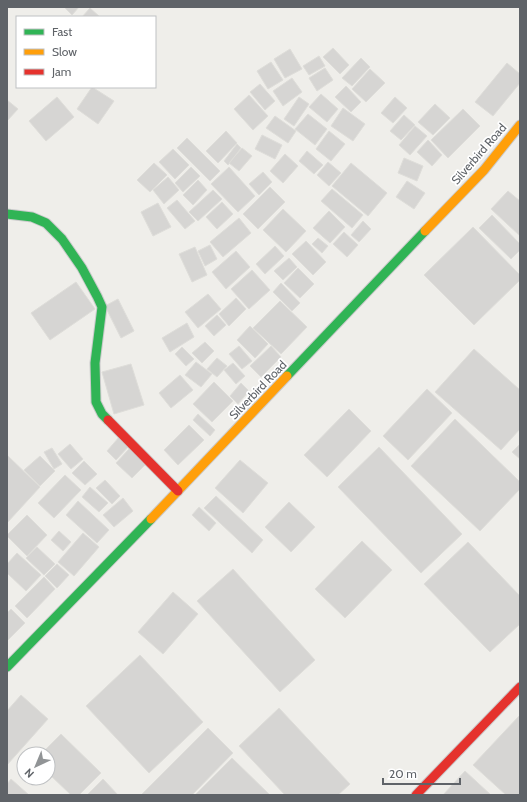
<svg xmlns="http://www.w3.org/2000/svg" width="527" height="802" font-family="Cabin,sans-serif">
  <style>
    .building { fill: #d6d5d3; stroke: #deddd9 }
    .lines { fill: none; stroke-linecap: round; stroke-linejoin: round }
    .fast-casing { stroke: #cacacb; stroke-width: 11 }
    .slow-casing { stroke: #cacacb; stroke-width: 11 }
    .jam-casing { stroke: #cacacb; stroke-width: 11 }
    .fast { stroke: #30b455; stroke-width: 9 }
    .slow { stroke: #ff9f0a; stroke-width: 9 }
    .jam { stroke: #e5322d; stroke-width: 9 }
    .labels { text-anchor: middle; stroke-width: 3.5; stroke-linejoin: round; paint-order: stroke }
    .street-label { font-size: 12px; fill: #5f6368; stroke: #fff }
  </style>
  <rect width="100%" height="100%" fill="#efeeea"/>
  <path class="building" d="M64,7H79L72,15Z
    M90,8L100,17H82Z
    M333,48L349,65L340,74L323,57Z
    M290,49L302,69L285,78L274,59Z
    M319,56L325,66L309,75L303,66Z
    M361,58L370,67L352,86L342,78Z
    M271,62L283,80L268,89L257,71Z
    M507,63L520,74V83L493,116L475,102Z
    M325,68L333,80L317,91L309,78Z
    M370,69L385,83L366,102L352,89Z
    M292,78L302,92L283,106L273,91Z
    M260,84L275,101L265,110L250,92Z
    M346,86L361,102L351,112L335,97Z
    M92,87L114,101L98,124L77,109Z
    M321,94L338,109L327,122L309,107Z
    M249,95L268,116L253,130L234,109Z
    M57,97L74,117L46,141L29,121Z
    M299,97L309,104L294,126L284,119Z
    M395,97L407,108L393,123L381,113Z
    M7,100L18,109L7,121Z
    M435,104L450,118L433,135L418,122Z
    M343,108L365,124L353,141L331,126Z
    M463,109L480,126L448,158L431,140Z
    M308,114L327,129L315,145L295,129Z
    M404,115L415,125L401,140L390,131Z
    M275,116L296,131L288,143L266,128Z
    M415,126L427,136L410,155L399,145Z
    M226,131L237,143L218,163L206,151Z
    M329,131L345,144L331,161L316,149Z
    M262,135L282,145L275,159L255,149Z
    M187,138L220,171L210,181L177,148Z
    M428,140L442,155L432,166L417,152Z
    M237,144L241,148L228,165L224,161Z
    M242,148L252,156L239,171L229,163Z
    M173,149L189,165L175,179L159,162Z
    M307,151L323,165L314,174L299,161Z
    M285,154L298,166L283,183L270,171Z
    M404,158L423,166L417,181L398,173Z
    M328,162L341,173L329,186L317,175Z
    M154,163L167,175L150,192L137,180Z
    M351,163L387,193L368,216L332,186Z
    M191,167L200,176L183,192L175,183Z
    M229,167L255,196L238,212L211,184Z
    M263,172L272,182L259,195L249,184Z
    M168,177L179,190L164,204L153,190Z
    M198,180L207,190L193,205L183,195Z
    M407,181L425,193L414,209L396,197Z
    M270,187L285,202L258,229L243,214Z
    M332,189L363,215L352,228L321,201Z
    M213,190L222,199L198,221L189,212Z
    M508,191L520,201V236L491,209Z
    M177,200L195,221L185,229L167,208Z
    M222,202L233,214L217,229L206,217Z
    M158,203L171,227L153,236L141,212Z
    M283,209L306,231L286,252L263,230Z
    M329,211L345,227L330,243L313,228Z
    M492,215L520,244V250L511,259L479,228Z
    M239,218L251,233L223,257L210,242Z
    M363,221L371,229L359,242L351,235Z
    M473,227L520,275V280L474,325L424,275Z
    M344,232L358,245L347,257L333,244Z
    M318,238L328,246L322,253L312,244Z
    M306,241L326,262L313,275L292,254Z
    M210,245L217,259L205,266L198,251Z
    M275,246L284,256L265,274L256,264Z
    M195,247L207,275L192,282L179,254Z
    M236,251L250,267L226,289L212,272Z
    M289,258L297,267L283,280L274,271Z
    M298,268L314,284L300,298L284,283Z
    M252,270L270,290L249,309L231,289Z
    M76,282L95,309L50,340L31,313Z
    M281,283L300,303L292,311L273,292Z
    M208,294L221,309L198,328L185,312Z
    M236,298L246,309L229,326L219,314Z
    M118,299L134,331L121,338L105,306Z
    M280,301L307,327L281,354L253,328Z
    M217,315L226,325L214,336L205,326Z
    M187,323L194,337L170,352L162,338Z
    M250,326L268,344L255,358L237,340Z
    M205,342L214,351L202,363L192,353Z
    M239,346L252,361L242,369L229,354Z
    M271,346L281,357L261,377L250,366Z
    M182,347L194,359L186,366L175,354Z
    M474,349L520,390V429L501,450L435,392Z
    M217,358L227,366L217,377L207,369Z
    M196,362L212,374L201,387L185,375Z
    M233,363L245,376L236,384L224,370Z
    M131,364L144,405L114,414L102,372Z
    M180,375L193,390L171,408L159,393Z
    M214,382L233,401L212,422L193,404Z
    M241,383L249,391L238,404L230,396Z
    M427,389L452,413L408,460L383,436Z
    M349,409L371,431L327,477L304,455Z
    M198,414L215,430L210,436L193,420Z
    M455,419L520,482V489L480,531L411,466Z
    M189,425L204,440L178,465L164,450Z
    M120,436L130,445L116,460L107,451Z
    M70,444L83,459L71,469L58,454Z
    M520,444V459L512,452Z
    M379,447L462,534L421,573L338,487Z
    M52,448L62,464L54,469L44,452Z
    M129,449L146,464L132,478L116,463Z
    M7,455L40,487L7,523Z
    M40,456L55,471L40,486L24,470Z
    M240,460L268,483L243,513L215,488Z
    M84,461L97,474L85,485L72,473Z
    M65,475L81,490L54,518L38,503Z
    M105,480L120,496L112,504L96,488Z
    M90,487L108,503L99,512L82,497Z
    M216,496L263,540L252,553L204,508Z
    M123,498L133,511L114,527L103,515Z
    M78,501L109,530L97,543L66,515Z
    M289,502L315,527L291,552L265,527Z
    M199,507L216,523L209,531L192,515Z
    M27,515L47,535L27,556L7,536V535Z
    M59,531L71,542L63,551L51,540Z
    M83,533L99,547L74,576L58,562Z
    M362,541L392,570L345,618L315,589Z
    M468,542L520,596V624L490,652L424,584Z
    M37,547L55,564L44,575L26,558Z
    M17,553L41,575L26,591L7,573V564Z
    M57,564L69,575L57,588L45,576Z
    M233,569L315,660L280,692L197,601Z
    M44,577L55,589L27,618L15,606Z
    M173,592L198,614L163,654L138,632Z
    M11,609L25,623L7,641V613Z
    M140,655L203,722L149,773L86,706Z
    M21,695L48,719L7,765V711Z
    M279,708L350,784L338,795H285L239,746Z
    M519,716L520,717V795H506L473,765Z
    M208,728L233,753L192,795H141Z
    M61,734L101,773L79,795H71L48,773V754H41Z
    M232,758L270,795H195Z
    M465,771L491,795H443Z
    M11,779L29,795H7V784Z
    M103,779L118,795H87Z"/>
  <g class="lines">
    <g class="fast-casing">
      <path id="fast" d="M7,214L32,217L46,223L62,239L82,268L97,296L102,307L95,363L96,402L102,414L108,420
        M287,376L425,231
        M7,667L151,519"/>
    </g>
    <g class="slow-casing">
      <path id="slow" d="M425,231L484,170L520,125
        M151,519L287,376"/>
    </g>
    <g class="jam-casing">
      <path id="jam" d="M108,420L178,491
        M416,795L520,687"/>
    </g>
    <use href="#fast" class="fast"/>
    <use href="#slow" class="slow"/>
    <use href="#jam" class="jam"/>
  </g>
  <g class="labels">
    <g class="street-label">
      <text transform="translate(479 154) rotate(-49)" y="4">Silverbird Road</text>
      <text transform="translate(258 390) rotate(-46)" y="4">Silverbird Road</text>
    </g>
  </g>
  <rect width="527" height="802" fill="none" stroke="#5f6368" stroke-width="16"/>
  <rect x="16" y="16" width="140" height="72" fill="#ffffff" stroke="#bfc1c3"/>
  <rect x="24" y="29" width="20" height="6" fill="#30b455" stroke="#bfc1c3"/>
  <text x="52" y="36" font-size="12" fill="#5f6368">Fast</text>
  <rect x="24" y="49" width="20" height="6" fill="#ff9f0a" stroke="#bfc1c3"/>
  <text x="52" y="56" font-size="12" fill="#5f6368">Slow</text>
  <rect x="24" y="69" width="20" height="6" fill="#e5322d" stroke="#bfc1c3"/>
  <text x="52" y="76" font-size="12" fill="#5f6368">Jam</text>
  <g transform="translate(36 766) rotate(224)"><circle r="19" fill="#ffffff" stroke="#bfc1c3"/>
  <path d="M0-3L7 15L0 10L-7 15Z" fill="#919496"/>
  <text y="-6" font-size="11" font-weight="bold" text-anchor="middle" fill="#5f6368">N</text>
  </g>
  <path d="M383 778v6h77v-6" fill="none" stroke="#5f6368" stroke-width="2"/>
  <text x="389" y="778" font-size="12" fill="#5f6368" stroke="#ffffff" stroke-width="3" paint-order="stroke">20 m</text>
</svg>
